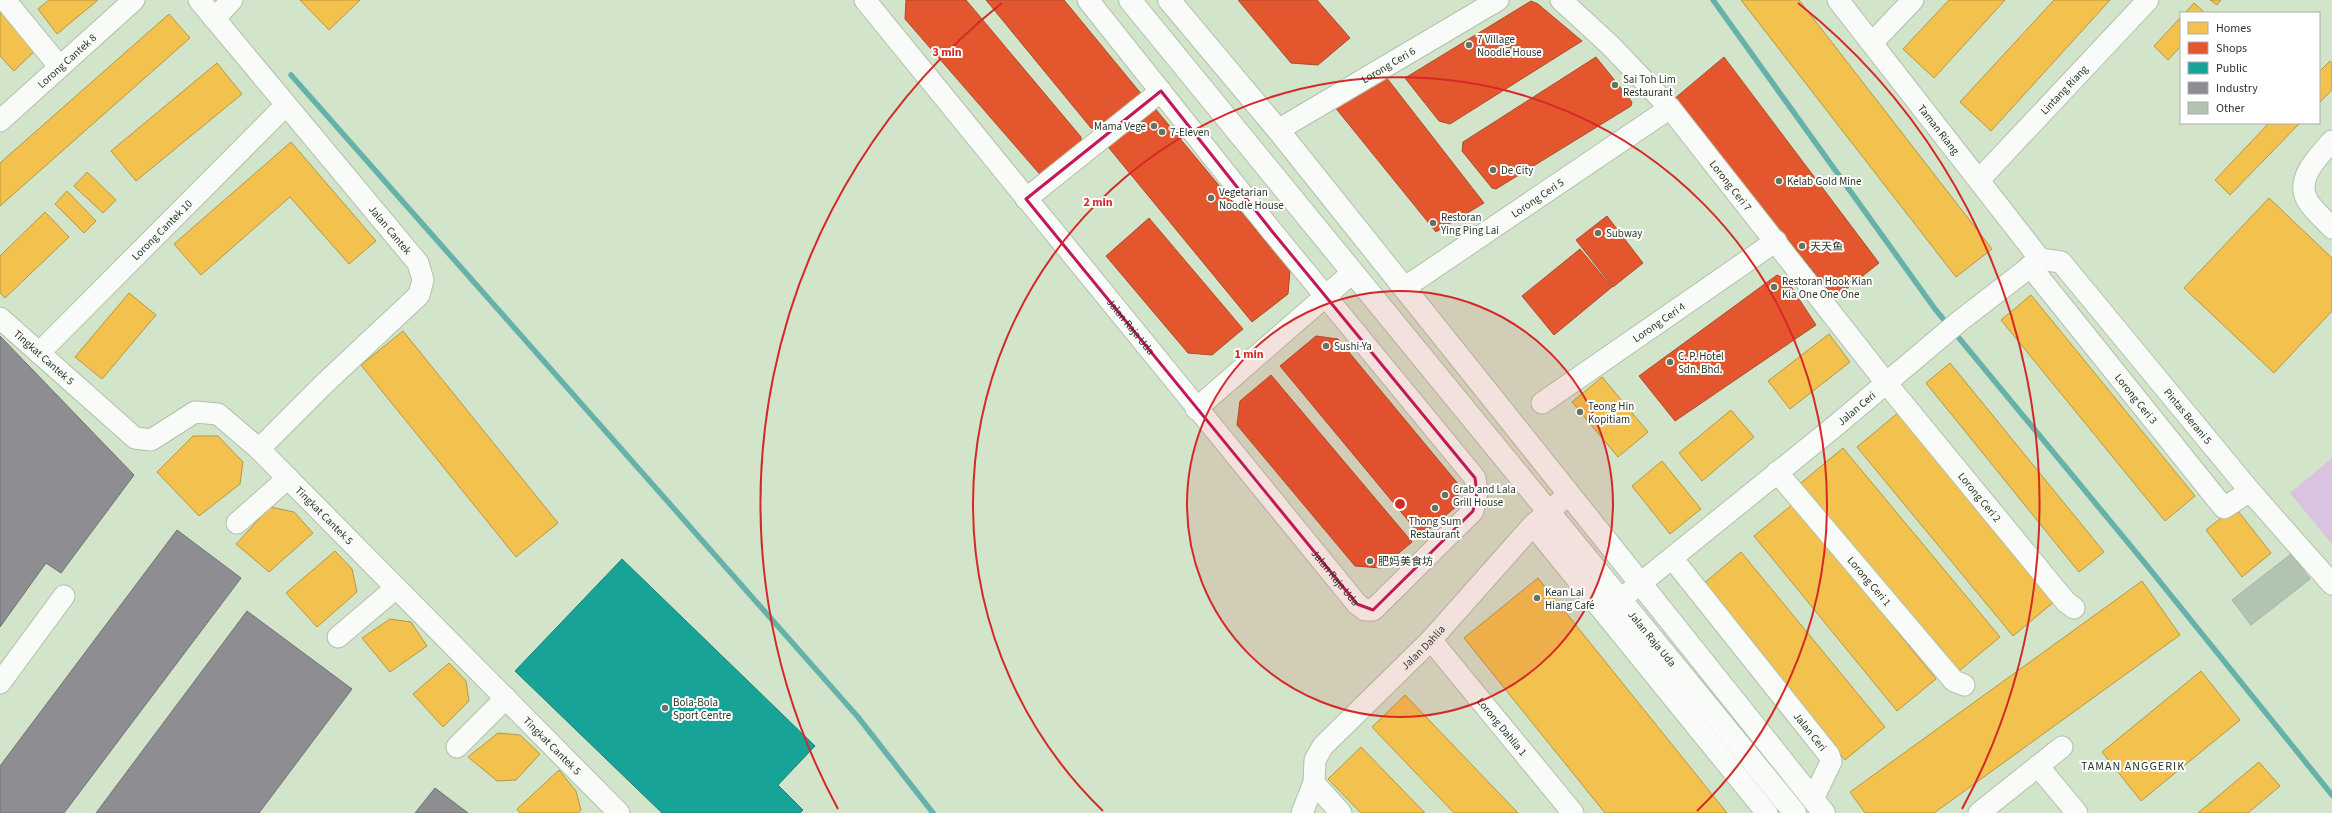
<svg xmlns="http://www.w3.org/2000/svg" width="2332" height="813" font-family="'Source Sans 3','Noto Sans SC',sans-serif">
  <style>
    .green { fill: #d9c3e0 }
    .homes { fill: #f2c14e; stroke: #b69842 }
    .shops { fill: #e4572e; stroke: #ac4d2c }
    .public { fill: #17a398; stroke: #1d8376 }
    .industry { fill: #8d8d92; stroke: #707372 }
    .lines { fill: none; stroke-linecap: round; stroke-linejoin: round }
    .stream { stroke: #66b2aa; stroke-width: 5.5 }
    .building { fill: #b1c3b1; stroke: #a2b4a2 }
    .minor-casing { stroke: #b3c0ac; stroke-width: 23 }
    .major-casing { stroke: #b3c0ac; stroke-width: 24 }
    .minor { stroke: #f8fbf7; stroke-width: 21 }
    .major { stroke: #f8fbf7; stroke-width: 22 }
    .marked { fill: none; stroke: #c2185b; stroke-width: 3; stroke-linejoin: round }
    .ring { fill: none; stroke: #d62828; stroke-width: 2 }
    .poi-dot { fill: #65745f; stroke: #fff; stroke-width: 1.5 }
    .labels { text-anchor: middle; stroke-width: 4; stroke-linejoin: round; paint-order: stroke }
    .poi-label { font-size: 11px; fill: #2b3726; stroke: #fff; text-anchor: start }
    .street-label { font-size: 11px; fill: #2b3726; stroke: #fff }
    .neighbourhood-label { font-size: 12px; letter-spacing: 1px; fill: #2b3726; stroke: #fff }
    .centre { fill: #d62828; stroke: #fff; stroke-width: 2 }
    .ring-label { font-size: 12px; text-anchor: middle; font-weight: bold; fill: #d62828; stroke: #fff; stroke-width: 4; stroke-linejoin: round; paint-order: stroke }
  </style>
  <rect width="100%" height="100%" fill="#d2e4ca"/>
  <path class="green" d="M2332,458V544L2290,493Z"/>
  <path class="homes" d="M49,0H98L57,34L38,9Z
    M300,0H360L329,30Z
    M1741,0H1799L1992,249L1956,277Z
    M1949,0H2005L1934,78L1903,49Z
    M2054,0H2110L1991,131L1960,102Z
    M2210,0H2221L2217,5Z
    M0,3L40,46L14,71L0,56Z
    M2194,3L2205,13H2185Z
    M169,14L190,38L0,206V163Z
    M2181,17V46L2168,60L2154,46Z
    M2330,61L2332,63V90L2319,103V72Z
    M217,63L242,94L136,181L111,151Z
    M2269,123H2300L2230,195L2215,180Z
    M291,142L376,241L349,264L290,197L201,275L174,244Z
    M87,172L116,200L103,213L74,186Z
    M67,191L96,221L84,233L55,204Z
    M2269,198L2332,258V311L2274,373L2184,288Z
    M45,212L69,237L5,298L0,293V256Z
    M129,293L156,315L102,379L75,357Z
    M2031,295L2195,496L2165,521L2001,320Z
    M403,331L558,523L516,557L361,365Z
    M1829,334L1850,362L1790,409L1768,381Z
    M1950,363L2104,552L2079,572L1926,383Z
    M1602,377L1648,432L1618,457L1572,402Z
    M1731,410L1754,437L1702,481L1679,453Z
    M1899,412L2055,601L2013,636L1857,447Z
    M193,436H218L243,462L240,484L199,516L157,472Z
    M1843,448L2000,637L1953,676L1796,487Z
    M1662,461L1701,509L1670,534L1632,486Z
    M1793,504L1936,679L1897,711L1754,536Z
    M270,507L294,512L313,533L269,572L236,544Z
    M2235,507L2271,553L2242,577L2206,530Z
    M335,551L352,569L357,592L317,627L286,593Z
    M1741,552L1885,727L1845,760L1702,585Z
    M1538,578L1727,813H1605L1464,638Z
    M2142,581L2180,635L1934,813H1865L1850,792Z
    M390,619L411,622L427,646L390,672L362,638Z
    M449,663L466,681L469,701L443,727L413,694Z
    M2201,671L2240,720L2141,801L2102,752Z
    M1405,695L1518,813H1454L1372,727Z
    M498,733L520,735L540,754L516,780L497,781L468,757Z
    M1361,747L1425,813H1361L1328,779Z
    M2259,762L2280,786L2248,813H2198Z
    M559,770L576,791L581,810L578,813H520L517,809Z"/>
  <path class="shops" d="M906,0H966L1081,137V147L1044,179L905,19Z
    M986,0H1064L1143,96L1101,130L1091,128Z
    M1238,0H1317L1350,38L1318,65L1291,63Z
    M1531,1L1538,4L1582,41L1450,124L1439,121L1405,78Z
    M1596,57L1632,102L1631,106L1496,189L1492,188L1462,151L1463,142Z
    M1724,57L1879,263L1835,298L1674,99Z
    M1386,77L1484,203L1436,232L1334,106Z
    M1153,106L1290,271L1288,294L1252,322L1109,148L1110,140Z
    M1607,216L1643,263L1613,287L1576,240Z
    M1149,218L1243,329L1212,355L1188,353L1106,256Z
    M1580,249L1612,287L1554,335L1522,296Z
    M1777,275L1786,279L1816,325L1675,421L1639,376Z
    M1316,336L1338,339L1459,485L1457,506L1421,536L1280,366Z
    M1271,375L1412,542L1381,568L1355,566L1237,425L1240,401Z"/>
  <path class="public" d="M622,559L815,746L778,785L803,810L800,813H662L515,671Z"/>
  <path class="industry" d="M0,336L134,475L61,573L46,563L0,627Z
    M177,530L241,578L64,813H0V766Z
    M247,611L352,689L259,813H96Z
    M435,788L468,813H415Z"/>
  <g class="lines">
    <path class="stream" d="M1713,0L1935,309L2144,562L2332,795
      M291,75L858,717L933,813"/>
  </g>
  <path class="building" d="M2291,554L2310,579L2251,625L2232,600Z"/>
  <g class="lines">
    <g class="minor-casing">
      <g id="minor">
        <path d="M5,0L59,66"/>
        <path id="s1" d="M199,0L418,263L423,280L419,295L324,384L259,449"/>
        <path id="s2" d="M865,0L1357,604L1365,610H1373L1473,511L1477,493L1475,478L1271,230L1088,0"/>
        <path id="s3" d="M1561,0L1610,45L1670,108L1887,384L2066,602L2074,608"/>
        <path id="s4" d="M1838,0L2040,259"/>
        <path d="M214,19L232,0"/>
        <path d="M1872,43L1913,0"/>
        <path id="s5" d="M0,121L134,0"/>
        <path id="s6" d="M1278,130L1498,0"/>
        <path d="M2332,141C2318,157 2293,180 2309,203C2315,212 2325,220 2332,228"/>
        <path id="s7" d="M1979,180L2148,0"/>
        <path d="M1026,199L1161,91"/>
        <path id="s8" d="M2040,259L2061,262L2250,491L2332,584"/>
        <path id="s9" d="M2030,266L2224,508L2250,491"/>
        <path id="s10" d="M1404,288L1670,108"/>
        <path id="s11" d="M0,318L135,438L151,440L195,412L218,414L259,449L619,813"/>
        <path id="s12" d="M39,353L285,106"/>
        <path id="s13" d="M1542,403L1776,241"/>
        <path d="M1196,409L1352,273"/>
        <path id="s14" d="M1777,472L1954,681L1964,685"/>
        <path d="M237,523L288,478"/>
        <path d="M1533,525L1767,813"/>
        <path id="s15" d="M1672,558L1829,755L1831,762L1813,799"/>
        <path id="s16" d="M1621,599L1834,427L1961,320L2040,259"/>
        <path d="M338,637L396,588"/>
        <path id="s17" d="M1431,640L1573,813"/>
        <path d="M0,683L64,596"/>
        <path d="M457,747L506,698"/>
        <path d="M2038,766L2077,813"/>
        <path d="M1314,783L1341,813"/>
        <path id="s18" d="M1302,813L1314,783L1315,760L1323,746L1431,640L1533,525L1569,494"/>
        <path d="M1979,813L2062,747"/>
      </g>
    </g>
    <g class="major-casing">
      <g id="major">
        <path id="s19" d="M1130,0L1795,813"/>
        <path d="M1169,0L1278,130L1824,813"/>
      </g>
    </g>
    <use href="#minor" class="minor"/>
    <use href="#major" class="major"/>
  </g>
  <path class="marked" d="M1161,91L1271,230L1475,478L1477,493L1473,511L1373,610L1357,604L1026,199Z"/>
  <circle cx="1400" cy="504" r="213" fill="#d62828" fill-opacity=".12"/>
  <g class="ring">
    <circle cx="1400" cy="504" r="213"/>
    <path d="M1103 811A427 427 0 1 1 1697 811"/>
    <path d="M838 809A640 640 0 0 1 1002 3M1798 3A640 640 0 0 1 1962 809"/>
  </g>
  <g class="poi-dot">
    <circle cx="1469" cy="45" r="4"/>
    <circle cx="1615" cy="85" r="4"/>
    <circle cx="1154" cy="126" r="4"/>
    <circle cx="1162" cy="132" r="4"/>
    <circle cx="1493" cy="170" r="4"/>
    <circle cx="1779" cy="181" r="4"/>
    <circle cx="1211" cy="198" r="4"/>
    <circle cx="1433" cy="223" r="4"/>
    <circle cx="1598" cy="233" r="4"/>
    <circle cx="1802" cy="246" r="4"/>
    <circle cx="1774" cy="287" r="4"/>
    <circle cx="1326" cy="346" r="4"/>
    <circle cx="1670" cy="362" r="4"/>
    <circle cx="1580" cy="412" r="4"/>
    <circle cx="1445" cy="495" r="4"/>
    <circle cx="1435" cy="508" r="4"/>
    <circle cx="1370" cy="561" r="4"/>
    <circle cx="1537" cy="598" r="4"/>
    <circle cx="665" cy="708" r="4"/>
  </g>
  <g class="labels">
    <g class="poi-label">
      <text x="1477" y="43">7 Village<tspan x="1477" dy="13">Noodle House</tspan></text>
      <text x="1623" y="83">Sai Toh Lim<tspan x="1623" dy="13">Restaurant</tspan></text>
      <text x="1146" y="130" text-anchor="end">Mama Vege</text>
      <text x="1170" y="136">7-Eleven</text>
      <text x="1501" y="174">De City</text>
      <text x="1787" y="185">Kelab Gold Mine</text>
      <text x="1219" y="196">Vegetarian<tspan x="1219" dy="13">Noodle House</tspan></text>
      <text x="1441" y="221">Restoran<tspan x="1441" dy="13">Ying Ping Lai</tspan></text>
      <text x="1606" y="237">Subway</text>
      <text x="1810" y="250">天天鱼</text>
      <text x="1782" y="285">Restoran Hook Kian<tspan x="1782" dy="13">Kia One One One</tspan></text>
      <text x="1334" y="350">Sushi-Ya</text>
      <text x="1678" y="360">C. P. Hotel<tspan x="1678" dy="13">Sdn. Bhd.</tspan></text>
      <text x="1588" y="410">Teong Hin<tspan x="1588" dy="13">Kopitiam</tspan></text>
      <text x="1453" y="493">Crab and Lala<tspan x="1453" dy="13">Grill House</tspan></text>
      <text x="1435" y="525" text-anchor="middle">Thong Sum<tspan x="1435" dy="13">Restaurant</tspan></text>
      <text x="1378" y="565">肥妈美食坊</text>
      <text x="1545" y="596">Kean Lai<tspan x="1545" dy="13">Hiang Café</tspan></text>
      <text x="673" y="706">Bola-Bola<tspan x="673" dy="13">Sport Centre</tspan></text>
    </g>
    <g class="street-label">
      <text dy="4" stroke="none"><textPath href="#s5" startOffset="90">Lorong Cantek 8</textPath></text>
      <text dy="4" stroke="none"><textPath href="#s6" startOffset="128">Lorong Ceri 6</textPath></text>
      <text dy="4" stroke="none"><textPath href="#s7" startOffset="124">Lintang Riang</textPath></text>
      <text dy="4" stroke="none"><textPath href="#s4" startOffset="164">Taman Riang</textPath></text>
      <text dy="4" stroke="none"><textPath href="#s3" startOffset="252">Lorong Ceri 7</textPath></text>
      <text dy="4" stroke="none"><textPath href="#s10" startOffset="161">Lorong Ceri 5</textPath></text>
      <text dy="4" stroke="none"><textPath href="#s12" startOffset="174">Lorong Cantek 10</textPath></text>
      <text dy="4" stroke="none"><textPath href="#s1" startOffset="299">Jalan Cantek</textPath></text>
      <text dy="4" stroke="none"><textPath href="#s13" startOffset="142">Lorong Ceri 4</textPath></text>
      <text dy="4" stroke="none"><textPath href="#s2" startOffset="421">Jalan Raja Uda</textPath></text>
      <text dy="4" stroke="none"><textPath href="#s11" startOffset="59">Tingkat Cantek 5</textPath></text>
      <text dy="4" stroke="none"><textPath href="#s9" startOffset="170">Lorong Ceri 3</textPath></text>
      <text dy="4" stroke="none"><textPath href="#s16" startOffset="303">Jalan Ceri</textPath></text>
      <text dy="4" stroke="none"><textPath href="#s8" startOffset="221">Pintas Berani 5</textPath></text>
      <text dy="4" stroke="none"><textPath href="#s3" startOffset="651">Lorong Ceri 2</textPath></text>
      <text dy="4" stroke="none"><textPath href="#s11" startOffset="419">Tingkat Cantek 5</textPath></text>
      <text dy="4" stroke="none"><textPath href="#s2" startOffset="745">Jalan Raja Uda</textPath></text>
      <text dy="4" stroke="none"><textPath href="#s14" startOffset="143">Lorong Ceri 1</textPath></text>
      <text dy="4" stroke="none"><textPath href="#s19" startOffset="825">Jalan Raja Uda</textPath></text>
      <text dy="4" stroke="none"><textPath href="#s18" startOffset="212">Jalan Dahlia</textPath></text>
      <text dy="4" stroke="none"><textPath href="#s17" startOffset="112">Lorong Dahlia 1</textPath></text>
      <text dy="4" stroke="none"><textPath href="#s15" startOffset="222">Jalan Ceri</textPath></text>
      <text dy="4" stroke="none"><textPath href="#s11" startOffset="743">Tingkat Cantek 5</textPath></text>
    </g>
    <g class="neighbourhood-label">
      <text x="2133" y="770">TAMAN ANGGERIK</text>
    </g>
  </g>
  <circle cx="1400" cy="504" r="6" class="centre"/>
  <g class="ring-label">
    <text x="947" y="56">3 min</text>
    <text x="1098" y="206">2 min</text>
    <text x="1249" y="358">1 min</text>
  </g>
  <rect x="2180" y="12" width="140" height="112" fill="#ffffff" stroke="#aaafa8"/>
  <rect x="2188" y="22" width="20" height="12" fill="#f2c14e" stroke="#aaafa8"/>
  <text x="2216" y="32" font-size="12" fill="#2b3726">Homes</text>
  <rect x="2188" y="42" width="20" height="12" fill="#e4572e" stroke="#aaafa8"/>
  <text x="2216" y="52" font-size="12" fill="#2b3726">Shops</text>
  <rect x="2188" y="62" width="20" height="12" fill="#17a398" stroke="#aaafa8"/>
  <text x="2216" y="72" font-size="12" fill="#2b3726">Public</text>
  <rect x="2188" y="82" width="20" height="12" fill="#8d8d92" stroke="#aaafa8"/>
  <text x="2216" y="92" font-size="12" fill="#2b3726">Industry</text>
  <rect x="2188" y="102" width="20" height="12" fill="#b1c3b1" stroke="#aaafa8"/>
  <text x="2216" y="112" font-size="12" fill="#2b3726">Other</text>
</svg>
